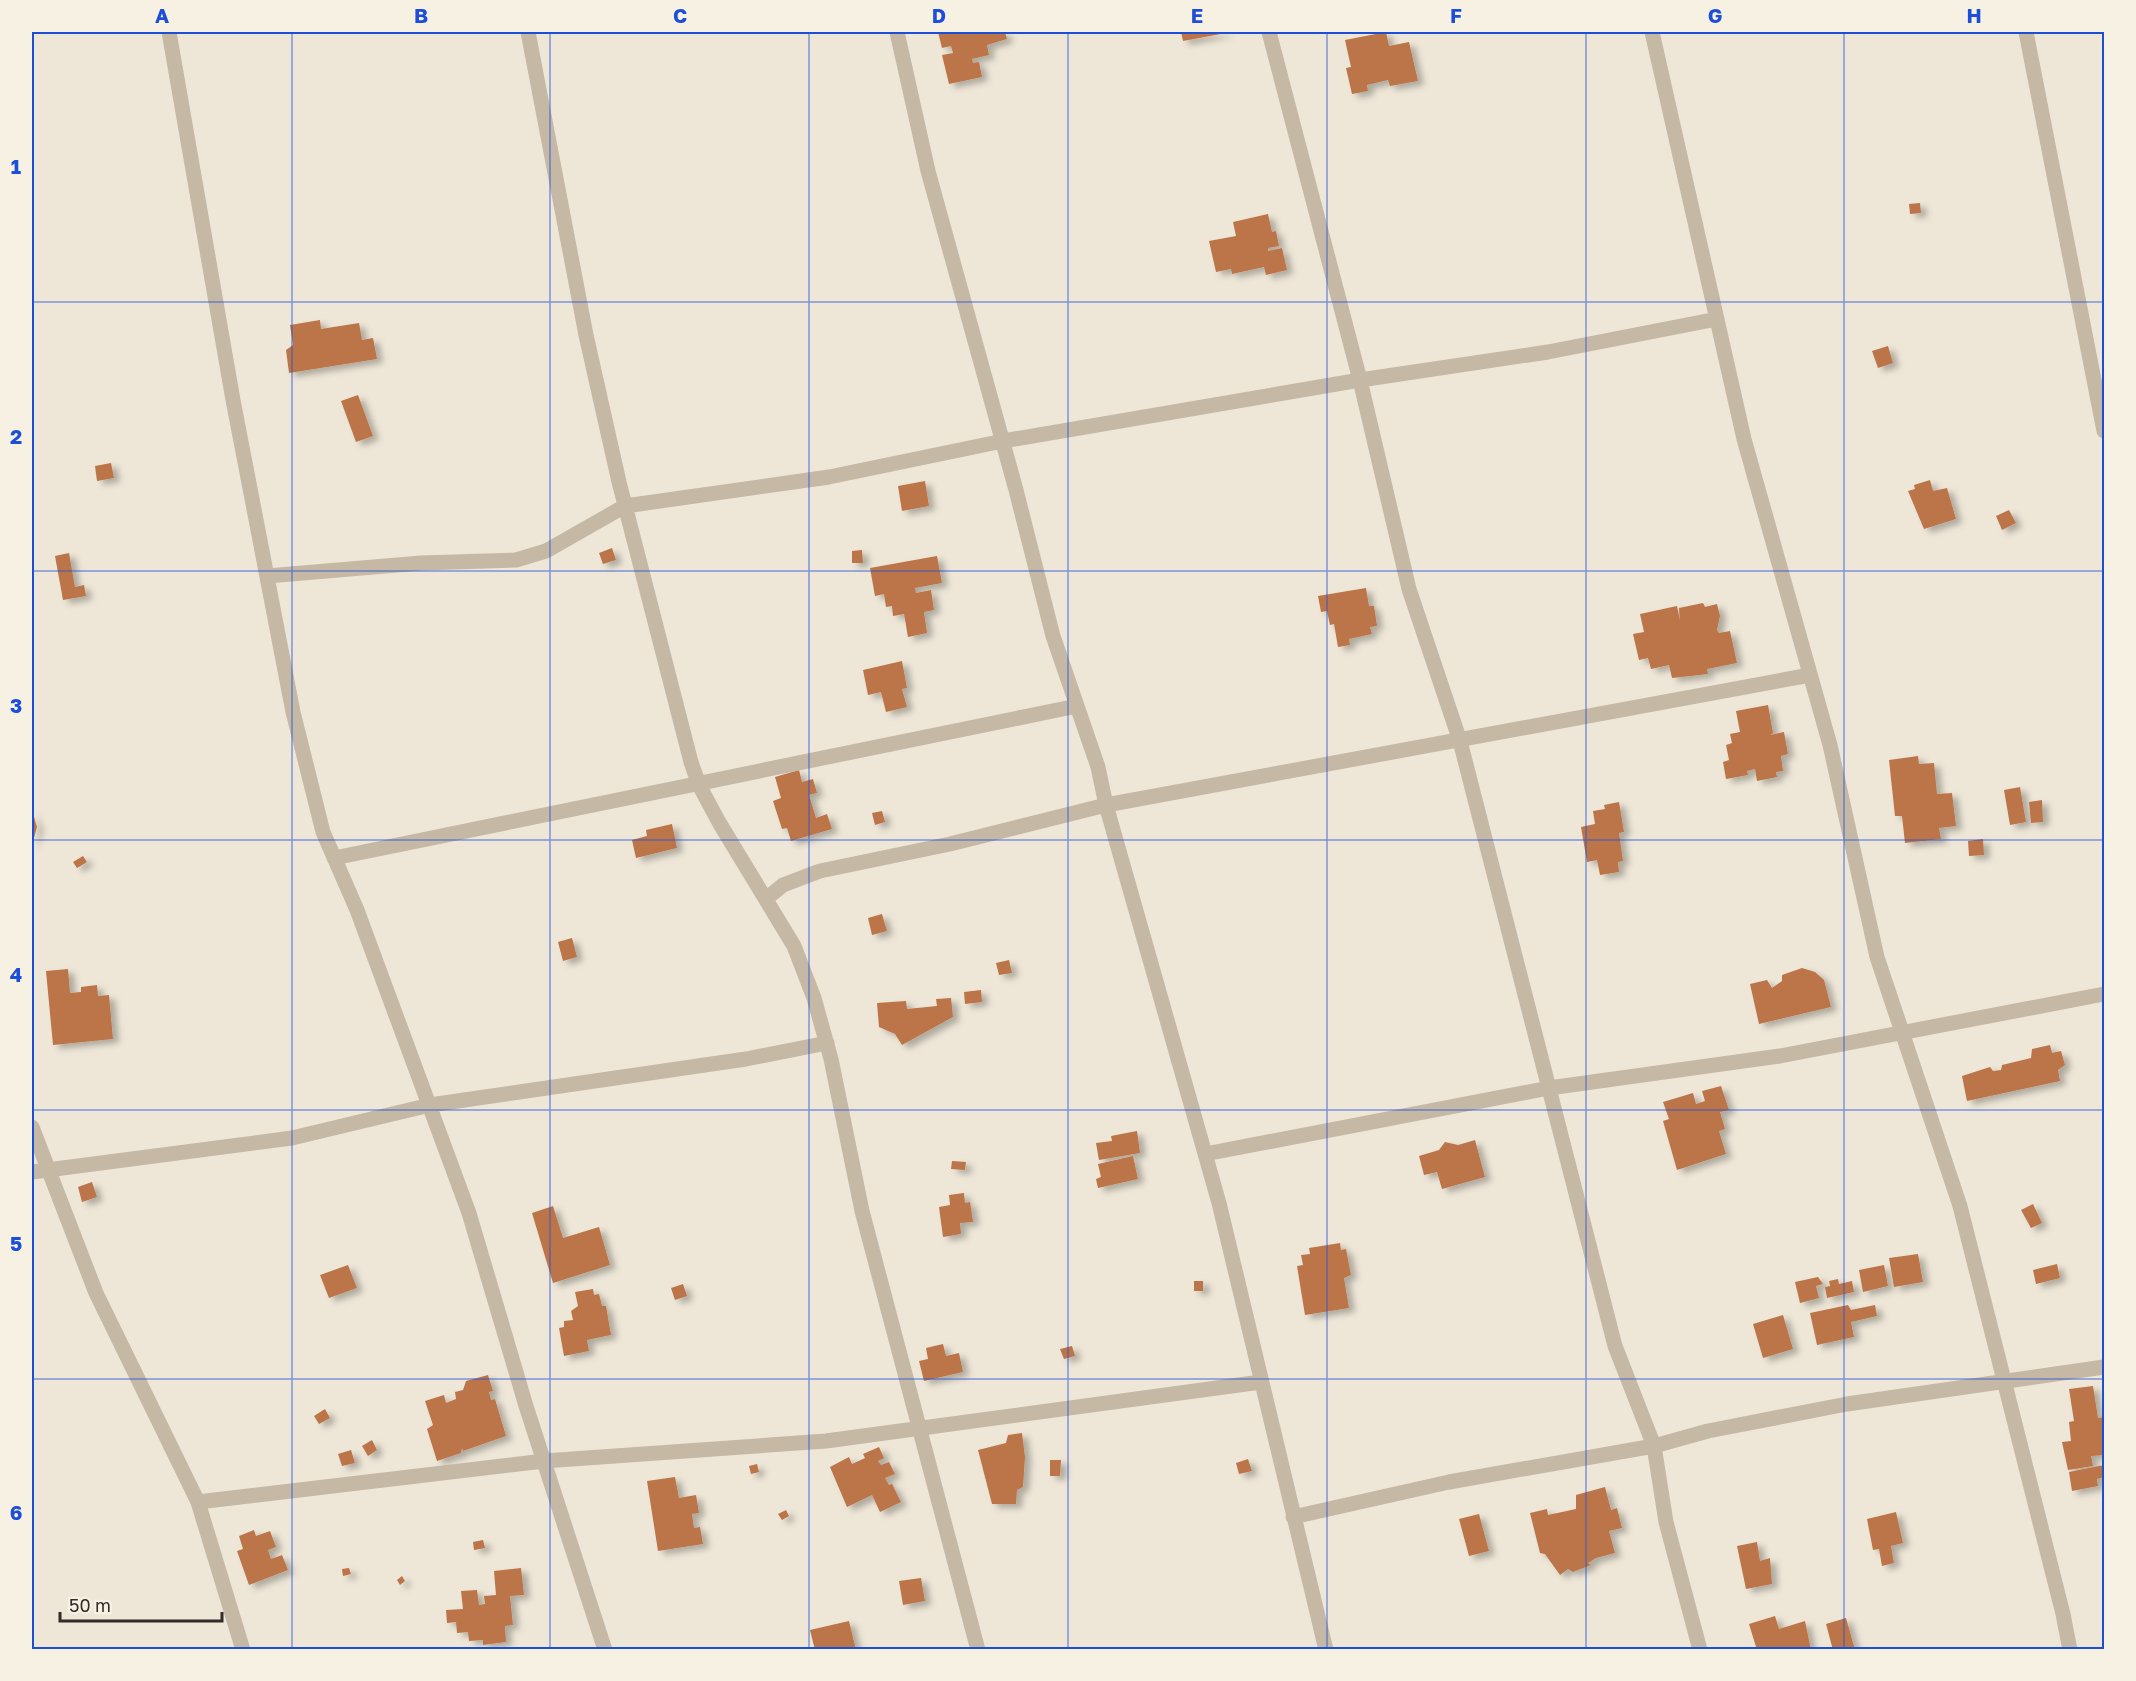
<svg xmlns="http://www.w3.org/2000/svg" width="2136" height="1681" font-family="'Golos Text',sans-serif">
  <style>
    .building { fill: #bc7448; filter: url(#shadow) }
    .lines { fill: none; stroke-linecap: round; stroke-linejoin: round }
    .minor { stroke: #c5b8a5; stroke-width: 15 }
    .grid { fill: none; stroke: #1d4ed8; stroke-width: 1.5; stroke-opacity: 0.55 }
    .neatline { fill: none; stroke: #1d4ed8; stroke-width: 2 }
    .grid-label { font-size: 20px; text-anchor: middle; font-weight: bold; fill: #1d4ed8 }
  </style>
  <defs>
    <filter id="shadow"><feDropShadow dx="6" dy="4" stdDeviation="3" flood-color="#0004"/></filter>
  </defs>
  <rect width="100%" height="100%" fill="#eee7d8"/>
  <path class="building" d="M938,32H1005L1007,39L987,45L989,55L972,59L973,63L979,62L982,77L949,84L942,55L953,53L951,46L942,48Z
    M1181,32H1225L1226,33L1183,41Z
    M1386,32L1389,46L1409,42L1418,81L1390,86L1388,80L1367,85L1368,91L1352,94L1346,68L1351,67L1345,40Z
    M1920,203L1921,213L1910,214L1909,204Z
    M1268,214L1272,232L1276,231L1279,246L1268,248V251L1282,248L1287,270L1266,275L1264,267L1232,274L1231,269L1216,272L1209,241L1236,236L1233,222Z
    M320,320L321,329L359,323L362,340L373,338L377,359L289,373L286,350L293,345L290,325Z
    M1888,346L1893,363L1878,368L1872,351Z
    M358,395L373,436L356,442L341,401Z
    M111,463L114,478L97,481L95,466Z
    M1930,480L1933,491L1947,488L1956,519L1924,529L1908,491L1915,489L1914,485Z
    M925,481L929,506L902,511L898,486Z
    M2009,510L2016,523L2002,530L1996,516Z
    M612,548L616,560L603,564L599,553Z
    M862,550L863,563H852V551Z
    M69,553L75,587L84,585L86,596L63,600L55,556Z
    M937,556L942,583L915,588L916,593L931,590L934,610L924,612L927,633L908,637L904,614L893,616L892,606L886,607L884,594L875,596L870,568Z
    M1366,588L1369,606H1374L1377,626L1370,627L1372,634L1349,639L1350,645L1338,647L1334,624L1330,625L1327,611L1321,612L1318,596Z
    M1703,603L1705,607L1717,604L1720,616L1717,630L1719,633L1730,631L1737,663L1707,669L1708,674L1672,678L1669,665L1651,669L1648,658L1639,660L1633,634L1644,632L1640,614L1677,606L1680,621L1679,608Z
    M902,661L907,688L902,689L907,707L886,712L881,692L868,695L863,670Z
    M1768,705L1773,733L1770,735L1784,732L1788,754L1781,756L1783,771L1776,772L1777,777L1757,781L1755,769L1747,771L1748,775L1726,779L1723,762L1729,760L1726,745L1732,743L1730,734L1740,732L1736,711Z
    M1918,756L1919,764L1934,763L1937,794L1952,793L1956,826L1939,828L1941,839L1905,843L1902,816H1895L1889,760Z
    M799,770L802,782L813,779L817,793L809,795L816,818L827,814L832,829L791,841L787,828L782,829L773,801L781,798L775,777Z
    M2020,787L2026,822L2010,825L2004,790Z
    M2042,800L2043,822L2031,823L2029,802Z
    M1619,802L1624,832L1619,833L1623,861L1618,862L1619,872L1600,875L1597,860L1587,862L1581,827L1595,824L1593,811L1605,809L1604,805Z
    M32,810L37,827L32,845Z
    M882,811L885,822L875,825L872,813Z
    M672,824L677,848L636,858L632,840L647,836L646,830Z
    M1983,839L1984,855L1969,856L1968,841Z
    M83,856L87,862L77,868L73,862Z
    M882,914L887,931L872,935L868,918Z
    M572,938L577,957L563,961L558,942Z
    M1009,960L1012,973L999,975L996,963Z
    M1802,968L1815,972L1824,980L1831,1007L1759,1024L1750,984L1767,980L1772,988L1782,981V975Z
    M68,969L70,993L81,992V987L97,985L98,996L109,995L113,1039L53,1045L46,971Z
    M981,990L982,1002L965,1004L964,992Z
    M951,998L953,1017L902,1045L895,1034L879,1027L877,1003L906,1001L907,1009L937,1006L936,999Z
    M2050,1045L2052,1053L2061,1051L2065,1065L2058,1070L2060,1081L1967,1101L1962,1076L1990,1067L1993,1071L2001,1070L2002,1065L2031,1058L2032,1049Z
    M1721,1086L1729,1110L1720,1112L1725,1129L1719,1131L1726,1154L1677,1170L1663,1121L1669,1119L1663,1102L1693,1093L1696,1104L1705,1101L1702,1091Z
    M1137,1131L1140,1153L1099,1160L1096,1143L1112,1141L1111,1136Z
    M1475,1140L1485,1177L1442,1189L1437,1172L1424,1175L1419,1156L1439,1150L1445,1142L1458,1145Z
    M1133,1156L1138,1179L1098,1188L1096,1179L1101,1177L1098,1164Z
    M952,1161L966,1162L965,1170L951,1169Z
    M92,1182L97,1197L82,1202L78,1187Z
    M964,1193L965,1203L970,1202L973,1222L960,1223L961,1234L943,1237L939,1207L950,1205L949,1195Z
    M2033,1204L2042,1223L2031,1228L2021,1210Z
    M553,1206L563,1238L599,1227L610,1265L553,1283L532,1213Z
    M1340,1243L1341,1250L1346,1249L1351,1275L1344,1278L1349,1308L1305,1315L1297,1266L1303,1265L1301,1255L1310,1254L1309,1248Z
    M1918,1254L1923,1282L1894,1287L1889,1258Z
    M2057,1264L2060,1278L2036,1284L2033,1270Z
    M348,1265L357,1288L329,1298L320,1275Z
    M1884,1265L1888,1286L1863,1292L1859,1270Z
    M1818,1277L1823,1284L1816,1286L1819,1298L1800,1303L1795,1282Z
    M1838,1279L1839,1284L1852,1281L1854,1292L1827,1298L1825,1287L1830,1286L1829,1281Z
    M1194,1281H1203V1291H1194Z
    M683,1284L687,1296L675,1300L671,1288Z
    M593,1289L594,1295L599,1294L602,1306H606L611,1335L587,1340L589,1351L564,1356L559,1328L564,1327V1321L573,1320L571,1311L578,1306L575,1292Z
    M1848,1305L1851,1310L1875,1305L1877,1316L1851,1322L1854,1337L1817,1345L1810,1313Z
    M1783,1315L1793,1349L1763,1358L1753,1324Z
    M943,1344L946,1356L959,1353L963,1372L924,1381L919,1361L928,1359L926,1348Z
    M1072,1346L1075,1356L1064,1359L1060,1349Z
    M488,1375L493,1391L489,1392L491,1400L495,1399L506,1436L463,1451L462,1448L461,1453L437,1461L427,1429L433,1425L425,1401L444,1395L446,1403L456,1399L455,1392L463,1390L466,1381Z
    M2093,1386L2098,1418L2104,1417V1455L2091,1456L2093,1466L2068,1470L2062,1442L2071,1441L2069,1422L2074,1421L2069,1389Z
    M325,1409L330,1418L319,1424L314,1416Z
    M1022,1433L1025,1457L1023,1487L1017,1490L1016,1504H992L978,1450L1006,1443L1008,1435Z
    M372,1440L377,1450L368,1456L362,1446Z
    M879,1447L884,1458L878,1461L881,1465L889,1462L895,1474L885,1478L889,1485L892,1484L901,1502L880,1512L872,1495L847,1507L830,1467L849,1457L852,1464L865,1458L863,1454Z
    M351,1450L355,1463L342,1466L338,1454Z
    M1248,1459L1252,1471L1239,1474L1236,1463Z
    M1050,1460H1061L1060,1476H1050Z
    M757,1464L759,1472L751,1474L749,1466Z
    M2104,1465V1477L2097,1479L2098,1486L2072,1491L2069,1472Z
    M675,1477L679,1498L696,1495L699,1513L692,1514L694,1528L700,1527L703,1544L658,1551L647,1481Z
    M1605,1487L1611,1510L1617,1508L1622,1528L1609,1531L1615,1553L1596,1558L1588,1563L1591,1565L1573,1572L1568,1569L1560,1575L1545,1554L1540,1553L1530,1513L1547,1509L1548,1515L1576,1509V1495Z
    M786,1510L789,1516L782,1520L778,1514Z
    M1896,1512L1903,1543L1891,1546L1894,1563L1882,1566L1879,1549L1873,1550L1867,1519Z
    M1479,1514L1489,1551L1469,1556L1459,1519Z
    M254,1530L256,1536L270,1531L276,1547L268,1550L271,1559L282,1555L288,1570L249,1585L237,1551L243,1549L239,1536Z
    M483,1540L485,1548L474,1550L473,1542Z
    M1757,1542L1760,1561L1770,1558L1772,1584L1746,1589L1737,1546Z
    M349,1568L351,1574L343,1576L342,1569Z
    M521,1568L524,1595L510,1596L513,1625L505,1626L506,1642L483,1645V1640L469,1641L468,1632L457,1633L456,1622L447,1623L446,1610L463,1609L461,1591L477,1590L479,1605L485,1604L484,1596L496,1595L494,1571Z
    M402,1576L405,1581L400,1585L397,1580Z
    M921,1578L925,1601L903,1605L899,1581Z
    M1775,1616L1779,1629L1805,1621L1811,1650H1757L1749,1624Z
    M1846,1618L1855,1650H1833L1826,1624Z
    M849,1621L856,1650H815L810,1630Z"/>
  <g class="lines">
    <path class="minor" d="M169,32L233,400L293,712L323,832L357,910L469,1213L526,1406L605,1650
      M528,32L586,335L619,482L691,762L699,785L720,824L794,946L814,998L831,1059L862,1211L978,1650
      M897,32L928,171L1016,490L1053,636L1098,767L1106,805L1219,1203L1326,1650
      M1269,32L1360,380L1409,589L1460,741L1615,1346L1654,1446L1666,1522L1700,1650
      M1652,32L1744,439L1830,745L1877,957L1960,1206L2063,1614L2070,1650
      M2026,32L2104,431
      M267,576L421,563L516,560L546,551L625,506L829,477L1003,441L1360,380L1548,352L1717,319
      M334,858L1077,706
      M766,899L783,885L820,871L950,844L1106,805L1810,675
      M32,1127L96,1293L198,1502L243,1650
      M1205,1154L1549,1088L1780,1056L2104,994
      M32,1172L292,1138L430,1105L746,1059L827,1043
      M198,1502L544,1461L826,1441L1261,1382
      M1293,1517L1449,1482L1654,1446L1708,1431L1847,1404L2104,1367"/>
  </g>
  <path class="grid" d="M292,32V1650M550,32V1650M809,32V1650M1068,32V1650M1327,32V1650M1586,32V1650M1844,32V1650M32,302H2104M32,571H2104M32,840H2104M32,1110H2104M32,1379H2104"/>
  <rect width="2136" height="1681" fill="none" stroke="#f7f1e4" stroke-width="66"/>
  <path d="M60 1612v9h162v-9" fill="none" stroke="#322b26" stroke-width="3"/>
  <text x="69" y="1612" font-size="18" fill="#322b26" stroke="#f7f1e4" stroke-width="4.5" paint-order="stroke">50 m</text>
  <rect x="33" y="33" width="2070" height="1615" class="neatline"/>
  <g class="grid-label">
    <text x="162" y="23">A</text>
    <text x="421" y="23">B</text>
    <text x="680" y="23">C</text>
    <text x="939" y="23">D</text>
    <text x="1197" y="23">E</text>
    <text x="1456" y="23">F</text>
    <text x="1715" y="23">G</text>
    <text x="1974" y="23">H</text>
    <text x="16" y="174">1</text>
    <text x="16" y="444">2</text>
    <text x="16" y="713">3</text>
    <text x="16" y="982">4</text>
    <text x="16" y="1251">5</text>
    <text x="16" y="1520">6</text>
  </g>
</svg>
